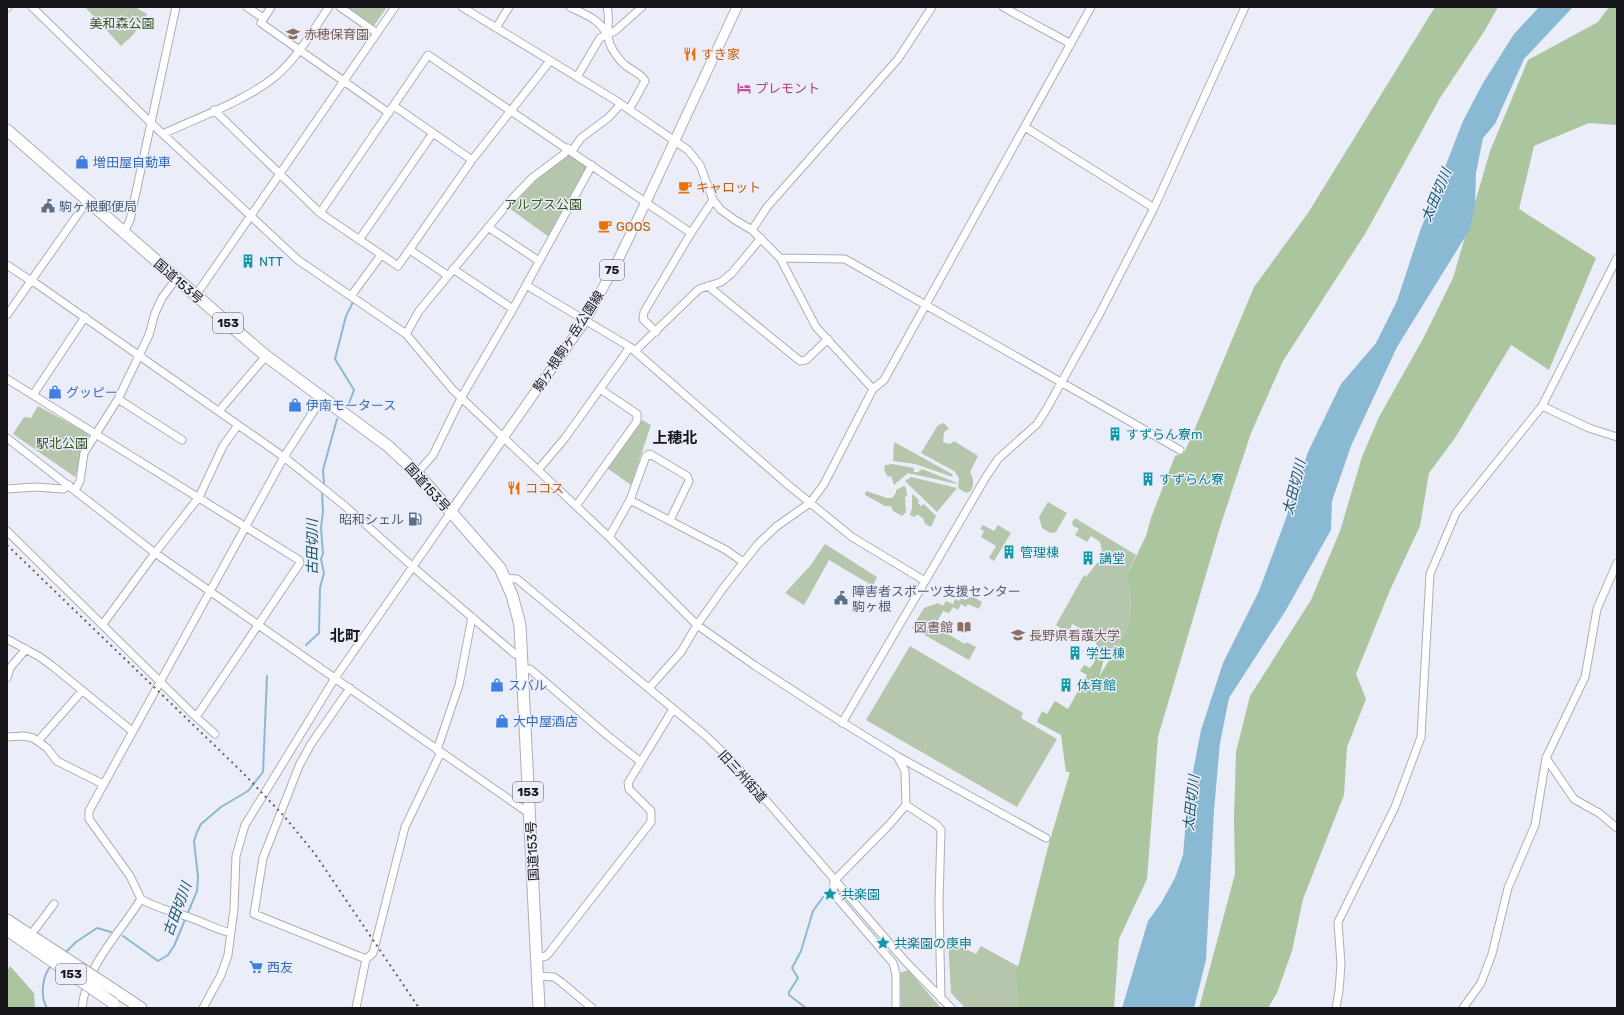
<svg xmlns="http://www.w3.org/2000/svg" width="1624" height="1015" font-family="Rubik,'Noto Sans JP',sans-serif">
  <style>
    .green { fill: #b5c6ad }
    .forest { fill: #abc59e }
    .water { fill: #8abad3 }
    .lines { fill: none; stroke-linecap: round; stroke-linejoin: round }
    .stream { stroke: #8abad3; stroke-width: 2 }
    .minor-casing { stroke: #acaeb8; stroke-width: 9 }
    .major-casing { stroke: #acaeb8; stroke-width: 11 }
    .highway-casing { stroke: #acaeb8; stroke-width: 13 }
    .minor { stroke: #fff; stroke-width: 7 }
    .major { stroke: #fff; stroke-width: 9 }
    .highway { stroke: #fff; stroke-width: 11 }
    .rail { stroke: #616268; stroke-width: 2; stroke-dasharray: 2 4; stroke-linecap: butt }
    .highway-bridge-casing { stroke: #acaeb8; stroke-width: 13; stroke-linecap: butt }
    .highway-bridge { stroke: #fff; stroke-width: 11 }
    .labels { text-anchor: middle; stroke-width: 3; stroke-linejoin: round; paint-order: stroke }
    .shield { fill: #ebedf8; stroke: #56565d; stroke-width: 1 }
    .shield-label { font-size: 12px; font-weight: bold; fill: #16161a }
    .park-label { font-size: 13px; fill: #33561e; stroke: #ebedf8 }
    .education-label { font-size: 13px; fill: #785e54; stroke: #ebedf8; text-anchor: start }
    .food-label { font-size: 13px; fill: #c56008; stroke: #ebedf8; text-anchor: start }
    .hotel-label { font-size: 13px; fill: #b23c85; stroke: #ebedf8; text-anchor: start }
    .shop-label { font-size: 13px; fill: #366cbe; stroke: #ebedf8; text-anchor: start }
    .service-label { font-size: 13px; fill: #4e5e75; stroke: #ebedf8; text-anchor: start }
    .culture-label { font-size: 13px; fill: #0d838f; stroke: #ebedf8; text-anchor: start }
    .street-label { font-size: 13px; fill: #16161a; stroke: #ebedf8 }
    .water-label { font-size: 14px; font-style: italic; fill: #17546e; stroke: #ebedf8 }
    .quarter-label { font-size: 15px; font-weight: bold; fill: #16161a; stroke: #ebedf8 }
  </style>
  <rect width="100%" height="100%" fill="#ebedf8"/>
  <path class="green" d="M85,7H135L147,14L133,35L121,46Z
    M345,7H387L373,27Z
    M570,154L586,165V170L549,237L509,208L535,181L567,155Z
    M38,406L89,434L75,477L13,434L24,417L31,418Z
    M642,420L651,425L631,485L607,468Z
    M944,423L949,429L944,432L943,442L950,444L954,441L978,456L970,472C974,479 974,483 971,491L966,493L958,488L959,478L954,471L921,453L938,425Z
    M894,443H896L952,474L953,477L915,464L893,461Z
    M892,464L914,468V472H918L922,469L957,483V484L908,473L894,485L891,476L888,477L884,470L885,465Z
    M911,477L957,488L937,512L905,481Z
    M904,486L906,488L907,496L905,497L906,512L902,516L893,511L891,506H885L865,495L866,491L887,498H892L896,493V490Z
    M912,494L919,500L918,503L921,506L924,504L936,516L931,527L925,524L923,518L917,514L915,517L910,515L912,508Z
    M1048,502L1067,513L1056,532L1050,533L1042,528L1039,517Z
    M1075,518L1136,555L1127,575L1131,597L1130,620L1120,642L1111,655L1099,654C1097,638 1087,631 1072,624L1070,630H1063L1056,625L1084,575L1086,577L1098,562L1100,565L1104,560L1100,542L1091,536L1087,542L1075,535L1079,529L1073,526L1072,522Z
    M983,525L994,531L998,525L1011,533L994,561L989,558L996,546L981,537L984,531L980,529Z
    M825,544L877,577L873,586L829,560L804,605L785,593L810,566Z
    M968,596L971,598L972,596L982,602L979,609L968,604L966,607L961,604L958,610L953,607L949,613L943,611L936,624L948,630L946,633L965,644L966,642L976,647L969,660L912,628L924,608L938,603L943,606L946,601L953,604L955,599L959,601L961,598L966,600Z
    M910,646L1023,713L1021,718L1057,739L1017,807L866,720Z
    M948,940L976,954L981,946L1036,976L1031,1008H965L951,993Z
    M908,970L941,1008H901L900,973Z"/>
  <path class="forest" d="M1435,7H1498L1485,30L1440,98L1365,234L1283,361L1251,433L1220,527L1158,737L1147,879L1119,939L1114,1008H1020L1016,975L1048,847L1070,772H1066L1061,735L1037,722L1042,711L1047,714L1055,701L1068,709L1087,675L1080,671L1084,665L1090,668L1095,661L1094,654L1105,655L1099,677L1120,642L1130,620L1131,597L1127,575L1146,536L1151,518L1175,456L1184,453L1191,438L1254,287L1308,213Z
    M1609,7H1617V125L1589,123L1534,146L1519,209L1596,258L1549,370L1511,345L1455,438L1429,473L1420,526L1390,590L1356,674L1366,699L1347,747L1344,795L1303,899L1292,951L1277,993L1268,1008H1199L1235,874L1234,818L1236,752L1250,696L1311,600L1340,531L1362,457L1379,417L1424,337L1453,278L1490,151L1528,60L1598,22Z
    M10,966L34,993L35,1008H7V971Z"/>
  <path class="water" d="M1539,7H1573L1524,59L1495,124L1483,138L1476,173L1475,205L1470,229L1397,347L1351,446L1332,501L1331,530L1286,610L1229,698L1220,743L1214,810L1206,960L1194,1008H1122L1148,921L1161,903L1175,878L1183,855L1188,797L1201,730L1223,663L1259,591L1285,521L1308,452L1341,384L1376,343L1397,301L1420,231L1463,121L1483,83L1514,34Z"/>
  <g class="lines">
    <path class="stream" d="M349,403L354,390L335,359L346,316L354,300
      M324,484L323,470L337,419
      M306,645L319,633L320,588L324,573L321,559L323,554L321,528L323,511L322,492
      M123,936L158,961L168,955L174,946L197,891L198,877L194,841L197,832L201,824L221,807L248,791L263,772L267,676
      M64,954L76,942L97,928L111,932
      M47,1008C40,997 42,974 52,965
      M806,1008L789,995V992L798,978L792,968L801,951L813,911L823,897"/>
    <g class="minor-casing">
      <path id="minor" d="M32,7L150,122L298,260L406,334L453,390L609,537L697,625L754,665L829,714L897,756L905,771L906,805L889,825L834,881L833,893L893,963L896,974V1008
        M247,7L263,18
        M271,7L261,23L389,113
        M340,7L377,33
        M462,7L615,100L688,150L700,165L713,200L721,210L735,220L752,230L780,258L816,327L873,389L824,484L810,503L777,526L758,544L724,587L697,625L681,652L649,688
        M570,7C584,14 600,19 606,34
        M607,7C612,25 602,33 614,52C617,56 620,61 624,64C630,70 641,73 645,81L629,110
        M1003,7L1071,44
        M7,8L8,7
        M496,28L509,7
        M577,77L600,38L615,31L642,7
        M394,106L472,160
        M214,110L320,213L398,266L472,160L550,61
        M1025,127L1154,208
        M163,134C199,117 248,100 277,75C298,57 313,30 329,7
        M572,151L581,138L608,118L620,105
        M320,213L428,55L691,233
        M488,227L539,261
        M752,230L767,207L898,59L932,7
        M124,232L130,220L176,7
        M359,240L433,133
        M410,250L447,275
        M780,258L845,259L1180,450
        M7,265L31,281
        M453,269L513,309
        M31,280L284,457L345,506L413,567L515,654H522
        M526,285L630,347L787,484L852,537L925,581
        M708,286L800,361L806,360L828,339
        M196,295L395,7
        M351,296L381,255
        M7,315L88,200
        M656,332L643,319L644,312L691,233L713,200
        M406,334L419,311L510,201L532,178L564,154L568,148
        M635,351L699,289L721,282L732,273L761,238
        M7,379L299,560L300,563L196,717L7,531
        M873,389L884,380L1091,7
        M33,395L85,317
        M118,399L182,440
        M1542,406L1589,428L1617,437
        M219,411L266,356
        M7,438L155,553L530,814
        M538,470L565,438L630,347
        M417,473L433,455L461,398L513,309L592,165
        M7,489L35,487L63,489L69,485
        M75,490L80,481L84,453L118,399L149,335L155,313L162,298L176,279
        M630,500L646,456L650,454L687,476L689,481L670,520
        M576,506L637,421V414L600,389
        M609,537L630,500L726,550L743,562
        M506,578L517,579L706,736L732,761L905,961L951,1008
        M103,624L155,553L199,497L223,446L238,425
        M7,639L40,657L51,665L132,731
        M523,670L530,669L608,736L641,762
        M7,678L10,668L26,649
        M350,688L311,744L299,766L263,858L254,914L366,959L356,1008
        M196,717L215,734
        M842,723L986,477L998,459L1037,424L1046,410L1099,315L1154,208L1245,7
        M7,737L24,736L33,738L47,748L57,761L103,784
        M38,741L82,691
        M437,750L459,685L472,617
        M897,756L1046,838
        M1546,758L1574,799L1599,813L1617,828
        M906,805L937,825L941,830L939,901L941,999
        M141,899L130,876L89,819V811L284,457L322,398
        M30,936L54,904
        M537,958L546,956L549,953L651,822V811L629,789L628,783L673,709
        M366,959L373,953L405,827L441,752
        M538,976L554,977L561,982L592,1008
        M82,1008C87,963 118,936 141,899C157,909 176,912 194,919C207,924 218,930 231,933
        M203,1008L221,975L228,955L234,909L236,856L245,825L335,678L451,512
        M1336,1008L1339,991L1341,964L1338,922L1395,807L1421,737L1430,574L1456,513L1542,406L1617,258
        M1463,1008L1481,983L1492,954L1508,888L1535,825L1546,758L1585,677L1597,609L1617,563"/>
    </g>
    <g class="major-casing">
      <path id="major" d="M451,512L585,321L618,260L646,202L737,7"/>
    </g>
    <g class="highway-casing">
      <path id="highway" d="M7,130L238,332L266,356L388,446L417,473L500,568L512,595L520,625L539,1008
        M7,920L33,937
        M7,930L29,945
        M111,988L141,1008"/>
    </g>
    <use href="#minor" class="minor"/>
    <use href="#major" class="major"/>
    <use href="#highway" class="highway"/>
    <path class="rail" d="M7,545L242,772L284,816L315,854L419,1008"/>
    <g class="highway-bridge-casing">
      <path id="highway-bridge" d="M33,937L111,988
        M29,945L113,1003"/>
    </g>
    <use href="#highway-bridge" class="highway-bridge"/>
  </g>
  <defs>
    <g id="school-bare" transform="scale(1.08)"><path d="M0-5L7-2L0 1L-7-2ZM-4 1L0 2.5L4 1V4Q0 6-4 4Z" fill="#8d6e63" stroke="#ebedf8" stroke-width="2.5" paint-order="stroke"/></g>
    <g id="restaurant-bare" transform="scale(1.08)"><path d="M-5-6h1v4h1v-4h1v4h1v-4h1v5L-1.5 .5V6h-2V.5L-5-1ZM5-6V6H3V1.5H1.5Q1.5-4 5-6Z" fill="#e8710a" stroke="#ebedf8" stroke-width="2.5" paint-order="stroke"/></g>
    <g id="hotel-bare" transform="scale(1.08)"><path d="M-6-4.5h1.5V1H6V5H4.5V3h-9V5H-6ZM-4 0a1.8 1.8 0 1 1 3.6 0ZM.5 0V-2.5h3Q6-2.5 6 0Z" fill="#d1479c" stroke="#ebedf8" stroke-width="2.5" paint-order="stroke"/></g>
    <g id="shop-bare" transform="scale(1.08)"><path d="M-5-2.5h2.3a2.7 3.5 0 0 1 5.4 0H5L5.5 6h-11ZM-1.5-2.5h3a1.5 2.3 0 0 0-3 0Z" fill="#3f7fe0" stroke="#ebedf8" stroke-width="2.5" paint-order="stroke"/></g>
    <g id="cafe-bare" transform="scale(1.08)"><path d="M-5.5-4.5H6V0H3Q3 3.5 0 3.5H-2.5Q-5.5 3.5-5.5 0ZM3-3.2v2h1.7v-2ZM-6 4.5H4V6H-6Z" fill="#e8710a" stroke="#ebedf8" stroke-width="2.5" paint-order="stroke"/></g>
    <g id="civic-bare" transform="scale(1.08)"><path d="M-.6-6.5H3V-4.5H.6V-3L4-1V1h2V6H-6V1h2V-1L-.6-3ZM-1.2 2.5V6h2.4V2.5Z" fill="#5c6f8a" stroke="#ebedf8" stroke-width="2.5" paint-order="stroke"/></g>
    <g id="building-bare" transform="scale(1.08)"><path d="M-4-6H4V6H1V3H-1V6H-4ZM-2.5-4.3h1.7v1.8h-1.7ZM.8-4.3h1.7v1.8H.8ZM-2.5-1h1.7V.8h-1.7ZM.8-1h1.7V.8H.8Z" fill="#0f9aa8" stroke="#ebedf8" stroke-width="2.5" paint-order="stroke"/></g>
    <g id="fuel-bare" transform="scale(1.08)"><path d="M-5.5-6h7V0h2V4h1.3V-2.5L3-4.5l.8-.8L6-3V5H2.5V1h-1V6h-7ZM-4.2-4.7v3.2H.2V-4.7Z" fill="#5c6f8a" stroke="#ebedf8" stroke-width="2.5" paint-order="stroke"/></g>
    <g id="library-bare" transform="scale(1.08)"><path d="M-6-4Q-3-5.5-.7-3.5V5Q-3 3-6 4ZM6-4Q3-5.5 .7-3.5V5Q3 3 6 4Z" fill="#8d6e63" stroke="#ebedf8" stroke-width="2.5" paint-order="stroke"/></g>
    <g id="university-bare" transform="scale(1.08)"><path d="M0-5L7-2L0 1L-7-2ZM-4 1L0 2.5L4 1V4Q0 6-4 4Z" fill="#8d6e63" stroke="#ebedf8" stroke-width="2.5" paint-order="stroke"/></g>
    <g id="sight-bare" transform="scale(1.08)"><path d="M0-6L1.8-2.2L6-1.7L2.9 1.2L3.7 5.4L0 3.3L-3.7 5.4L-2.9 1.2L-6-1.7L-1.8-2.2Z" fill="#0f9aa8" stroke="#ebedf8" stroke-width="2.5" paint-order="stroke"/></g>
    <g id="supermarket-bare" transform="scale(1.08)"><path d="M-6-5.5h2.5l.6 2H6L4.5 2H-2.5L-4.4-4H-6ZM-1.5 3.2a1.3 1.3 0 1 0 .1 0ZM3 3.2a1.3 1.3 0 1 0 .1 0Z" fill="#3f7fe0" stroke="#ebedf8" stroke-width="2.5" paint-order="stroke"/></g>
  </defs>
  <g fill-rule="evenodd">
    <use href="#school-bare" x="293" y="34"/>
    <use href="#restaurant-bare" x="690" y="54"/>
    <use href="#hotel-bare" x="744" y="88"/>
    <use href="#shop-bare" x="82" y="162"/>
    <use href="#cafe-bare" x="685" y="187"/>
    <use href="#civic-bare" x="48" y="206"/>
    <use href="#cafe-bare" x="605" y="226"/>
    <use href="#building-bare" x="248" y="261"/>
    <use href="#shop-bare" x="55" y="392"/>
    <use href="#shop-bare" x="295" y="405"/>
    <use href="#building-bare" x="1115" y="434"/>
    <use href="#building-bare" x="1148" y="479"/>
    <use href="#restaurant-bare" x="514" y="488"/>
    <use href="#fuel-bare" x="415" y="519"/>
    <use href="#building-bare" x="1009" y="552"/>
    <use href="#building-bare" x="1088" y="558"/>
    <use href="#civic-bare" x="841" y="598"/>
    <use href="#library-bare" x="964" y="627"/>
    <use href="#university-bare" x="1018" y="635"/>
    <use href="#building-bare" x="1075" y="653"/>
    <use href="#shop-bare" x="497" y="685"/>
    <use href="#building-bare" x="1066" y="685"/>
    <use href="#shop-bare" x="502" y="721"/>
    <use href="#sight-bare" x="830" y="894"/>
    <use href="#sight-bare" x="883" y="943"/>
    <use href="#supermarket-bare" x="256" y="967"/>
  </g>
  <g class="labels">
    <g class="shield">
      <rect x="600" y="260" width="24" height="20" rx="3"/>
      <rect x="213" y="313" width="30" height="20" rx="3"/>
      <rect x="513" y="782" width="30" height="20" rx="3"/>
      <rect x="56" y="964" width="30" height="20" rx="3"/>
    </g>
    <g class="shield-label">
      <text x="612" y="274">75</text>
      <text x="228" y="327">153</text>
      <text x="528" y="796">153</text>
      <text x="71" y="978">153</text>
    </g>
    <g class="park-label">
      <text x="122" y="28">美和森公園</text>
      <text x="543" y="209">アルプス公園</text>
      <text x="62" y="448">駅北公園</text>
    </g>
    <g class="education-label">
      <text x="304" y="39">赤穂保育園</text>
      <text x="953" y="632" text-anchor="end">図書館</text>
      <text x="1029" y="640">長野県看護大学</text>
    </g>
    <g class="food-label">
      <text x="701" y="59">すき家</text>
      <text x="696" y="192">キャロット</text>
      <text x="616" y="231">GOOS</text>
      <text x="525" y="493">ココス</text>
    </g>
    <g class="hotel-label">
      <text x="755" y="93">プレモント</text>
    </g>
    <g class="shop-label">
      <text x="93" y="167">増田屋自動車</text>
      <text x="66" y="397">グッピー</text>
      <text x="306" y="410">伊南モータース</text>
      <text x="508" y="690">スバル</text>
      <text x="513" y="726">大中屋酒店</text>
      <text x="267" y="972">西友</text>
    </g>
    <g class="service-label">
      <text x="59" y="211">駒ヶ根郵便局</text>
      <text x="404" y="524" text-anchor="end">昭和シェル</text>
      <text x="852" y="596">障害者スポーツ支援センター<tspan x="852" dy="15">駒ヶ根</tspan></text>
    </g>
    <g class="culture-label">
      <text x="259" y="266">NTT</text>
      <text x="1126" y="439">すずらん寮m</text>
      <text x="1159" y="484">すずらん寮</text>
      <text x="1020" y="557">管理棟</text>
      <text x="1099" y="563">講堂</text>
      <text x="1086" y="658">学生棟</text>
      <text x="1077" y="690">体育館</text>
      <text x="841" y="899">共楽園</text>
      <text x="894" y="948">共楽園の庚申</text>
    </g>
    <g class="street-label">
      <text transform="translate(179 281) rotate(41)" y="5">国道153号</text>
      <text transform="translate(568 341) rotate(-57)" y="5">駒ヶ根駒ヶ岳公園線</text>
      <text transform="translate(428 487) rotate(48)" y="5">国道153号</text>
      <text transform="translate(743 776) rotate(48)" y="5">旧三州街道</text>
      <text transform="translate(532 851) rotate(-93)" y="5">国道153号</text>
    </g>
    <g class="water-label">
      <text transform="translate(1436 195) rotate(-67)" y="5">太田切川</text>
      <text transform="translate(1294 487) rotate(-76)" y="5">太田切川</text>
      <text transform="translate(312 547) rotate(-90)" y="5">古田切川</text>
      <text transform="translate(1191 803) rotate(-84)" y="5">太田切川</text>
      <text transform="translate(177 909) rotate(-70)" y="5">古田切川</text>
    </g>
    <g class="quarter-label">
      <text x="675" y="443">上穂北</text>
      <text x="345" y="641">北町</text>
    </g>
  </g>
  <rect width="1624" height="1015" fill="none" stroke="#16161a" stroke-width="16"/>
</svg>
